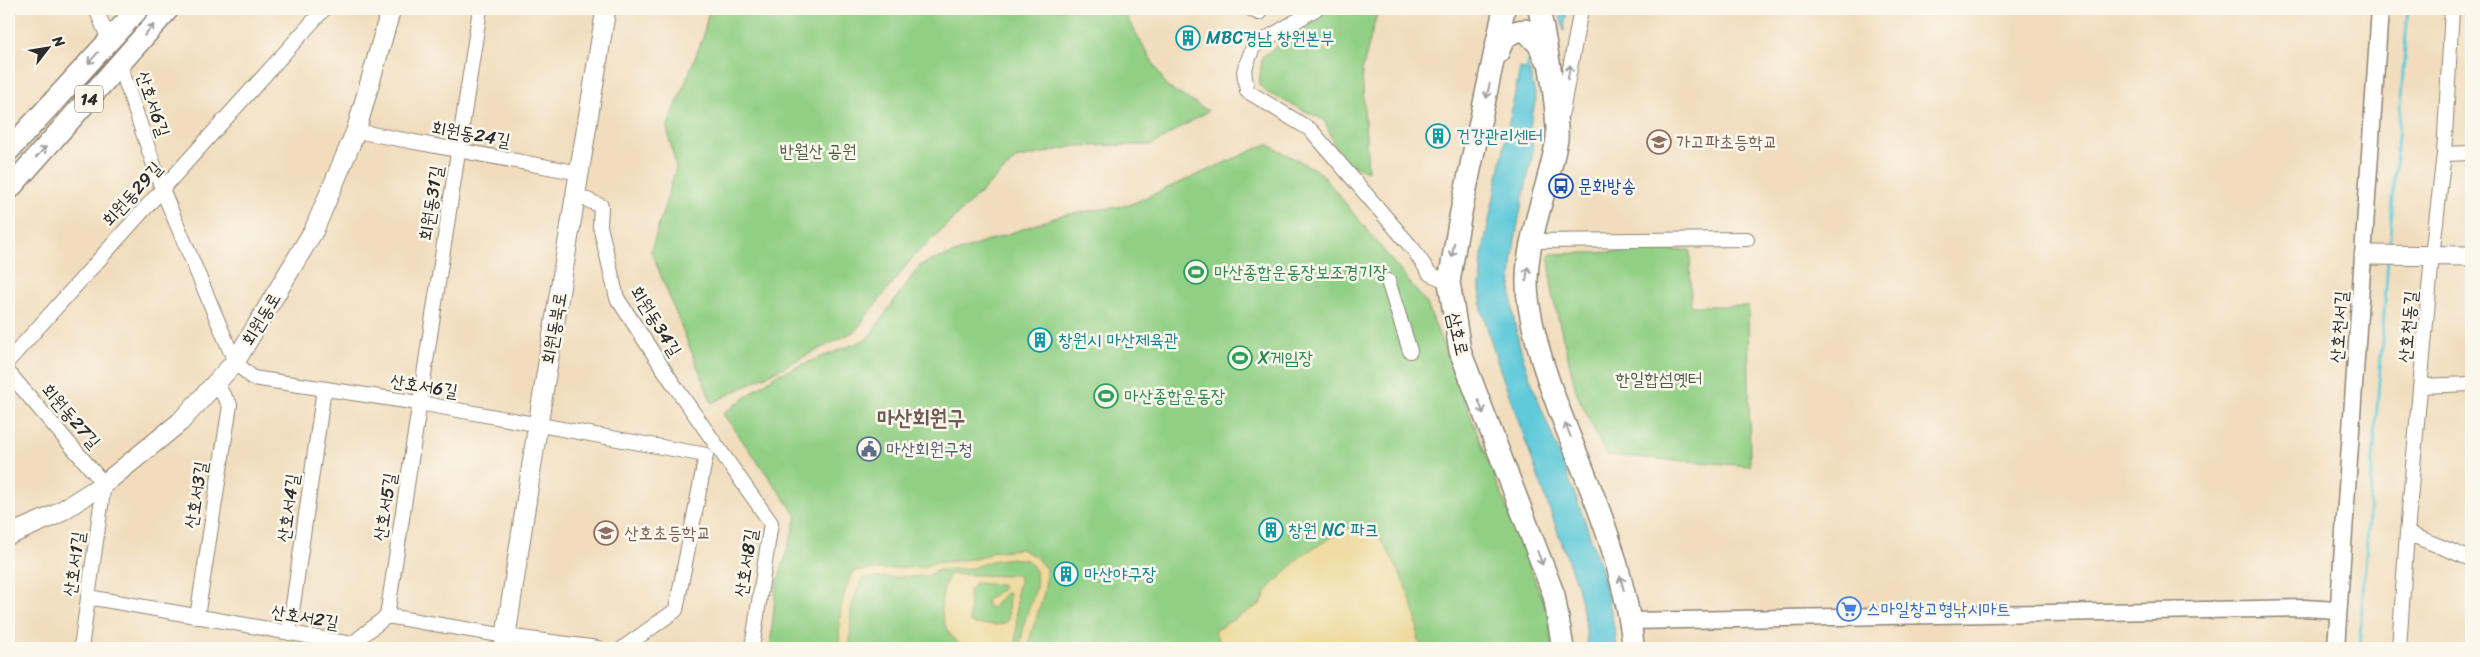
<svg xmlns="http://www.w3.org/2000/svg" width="2480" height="657" font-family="Sriracha,'Poor Story',sans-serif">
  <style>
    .green { fill: #91cf84; stroke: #5e7d58 }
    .sand { fill: #eeda9e; stroke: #8c8264; fill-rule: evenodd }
    .water { fill: #5ec9d9; stroke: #447a82 }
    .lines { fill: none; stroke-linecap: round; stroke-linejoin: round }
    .stream { stroke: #5ec9d9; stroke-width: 3 }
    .minor-casing { stroke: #8e8474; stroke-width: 16 }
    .tertiary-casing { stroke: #8e8474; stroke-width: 19 }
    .secondary-casing { stroke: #8e8474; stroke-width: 21 }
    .primary-casing { stroke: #8e8474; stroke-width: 24 }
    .minor { stroke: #fff; stroke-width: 14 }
    .tertiary { stroke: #fff; stroke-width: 16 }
    .secondary { stroke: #fff; stroke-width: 19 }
    .primary { stroke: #fff; stroke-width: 21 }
    .oneway { stroke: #a0a0a0 }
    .labels { text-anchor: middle; stroke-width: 5; stroke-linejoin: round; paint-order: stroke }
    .shield { fill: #fbf7ec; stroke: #696865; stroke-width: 1 }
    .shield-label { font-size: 16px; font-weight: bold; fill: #2b2b2b }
    .culture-label { font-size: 18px; fill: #0d838f; stroke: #fbf7ec; text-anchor: start }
    .street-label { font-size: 18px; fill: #2b2b2b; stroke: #fbf7ec }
    .education-label { font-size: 18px; fill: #785e54; stroke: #fbf7ec; text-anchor: start }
    .park-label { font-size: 18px; fill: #4a5c46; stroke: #fbf7ec }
    .transit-label { font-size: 18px; fill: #164399; stroke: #fbf7ec; text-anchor: start }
    .leisure-label { font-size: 18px; fill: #27864d; stroke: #fbf7ec; text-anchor: start }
    .service-label { font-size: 18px; fill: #4e5e75; stroke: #fbf7ec; text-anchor: start }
    .shop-label { font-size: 18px; fill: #366cbe; stroke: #fbf7ec; text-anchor: start }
    .district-label { font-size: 22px; font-weight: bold; fill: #6e5a55; stroke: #fbf7ec }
  </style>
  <rect width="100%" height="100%" fill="#fbf7ec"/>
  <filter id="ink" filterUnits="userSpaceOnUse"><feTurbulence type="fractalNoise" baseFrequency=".02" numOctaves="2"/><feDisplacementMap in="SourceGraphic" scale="10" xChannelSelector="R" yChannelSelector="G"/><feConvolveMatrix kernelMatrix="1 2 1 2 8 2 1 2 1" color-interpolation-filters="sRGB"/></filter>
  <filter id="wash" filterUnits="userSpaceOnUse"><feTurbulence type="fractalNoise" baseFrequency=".0096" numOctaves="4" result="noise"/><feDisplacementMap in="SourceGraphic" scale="20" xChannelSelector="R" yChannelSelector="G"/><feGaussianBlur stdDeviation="1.12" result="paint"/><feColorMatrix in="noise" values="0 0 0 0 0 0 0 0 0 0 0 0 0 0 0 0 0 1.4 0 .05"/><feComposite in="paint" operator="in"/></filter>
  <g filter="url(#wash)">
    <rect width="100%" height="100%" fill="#f1ddbd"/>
    <path class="green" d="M709,9H1122L1167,87L1208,111L1152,145L1076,146L1016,159L913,257L855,331L712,403L651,251L676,168L667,128L703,38Z
      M1328,9H1378L1362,71L1368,171L1342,162L1324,120L1268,93L1259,85L1262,57Z
      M1267,144L1320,172L1427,304L1549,616L1552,648H770L776,588L797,516L723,414L776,375L867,339L920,265L1062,215L1129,205Z
      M1690,250L1691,306H1748L1750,466L1606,455L1577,394L1552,294L1549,254Z"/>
    <path class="sand" d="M1353,525C1361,526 1369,527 1375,533C1392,552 1422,614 1417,639L1423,648H1224L1214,631L1262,603L1266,592L1302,555Z
      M1020,549L1035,556L1046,569C1048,596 1032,622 1028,648H1020C1022,638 1023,627 1026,617C1032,598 1046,576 1027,560L1011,558L991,561L972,568L938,570L927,576L862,578L851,608L850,648H840C838,621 840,596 854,571L924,567L932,563L976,559L990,554V552Z
      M950,574L1006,576L1014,574L1018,576L1020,583L1017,588L1016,645C1008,648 1001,648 993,648C986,648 976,650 969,648C938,638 936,597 950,574ZM975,583L1002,585V589L986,601L988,607L992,608L1005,593H1009L1008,621L1000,625L972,624L970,622L969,591Z"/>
    <path class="water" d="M1558,9H1567L1564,31Z
      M1520,68L1529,70L1536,98L1527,140L1532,141L1533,153C1523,202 1508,252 1512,302C1515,345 1534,389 1549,428C1577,500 1608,572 1617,648H1588L1585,621L1577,586L1497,361L1482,311L1480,289L1482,255Z"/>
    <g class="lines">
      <path class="stream" d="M1525,73L1533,51
        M2389,250L2408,9
        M2359,648L2388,261"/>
    </g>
  </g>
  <g filter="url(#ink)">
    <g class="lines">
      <g class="minor-casing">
        <path id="minor" d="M96,9L109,40
          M1251,9L1259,13
          M1316,9L1253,47L1244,71L1247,91L1311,130L1413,249L1430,274L1449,282
          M120,65L162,189L235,362L253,378L419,403L706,455L676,610L623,648
          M1562,112L1581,9
          M356,131L580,173
          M2444,154L2471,153
          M576,195L601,206L600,226L617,298L672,382L771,523L752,648
          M1532,241L1747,239
          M1388,281L1410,351
          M9,360L324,9
          M9,373L104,484L81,648
          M2422,386L2471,384
          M2407,533L2471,559
          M88,597L352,644L387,616L506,636L598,648
          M387,616L480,9
          M197,617L230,405L215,383
          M289,633L324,389
          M2399,648L2407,533L2432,256L2444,154L2452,9"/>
      </g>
      <g class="tertiary-casing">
        <path id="tertiary" d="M1631,621L2305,608L2337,610
          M2336,648L2380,9"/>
      </g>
      <g class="secondary-casing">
        <path id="secondary" d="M2364,255L2471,256
          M9,535L55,515L104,484L180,422L235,362L314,230L356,131L391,9
          M504,648L538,424L606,9"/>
      </g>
      <g class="primary-casing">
        <path id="primary" d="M1504,9L1460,217L1449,282L1460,351L1554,595L1563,648
          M1539,9C1546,44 1553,78 1556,113C1556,122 1558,131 1557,139C1548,194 1519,250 1529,306C1545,402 1599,487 1621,581C1627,604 1632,625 1633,648
          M1498,53C1503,38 1509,31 1525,30L1539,45L1544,57
          M9,150L138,9
          M9,189L168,9"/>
      </g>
      <use href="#minor" class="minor"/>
      <use href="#tertiary" class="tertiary"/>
      <use href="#secondary" class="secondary"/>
      <use href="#primary" class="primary"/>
    </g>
    <defs><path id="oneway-shaft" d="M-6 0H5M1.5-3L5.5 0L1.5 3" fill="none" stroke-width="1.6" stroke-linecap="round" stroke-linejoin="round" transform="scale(1.25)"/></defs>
    <g class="oneway">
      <use href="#oneway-shaft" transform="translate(149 30) rotate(-50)"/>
      <use href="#oneway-shaft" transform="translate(93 58) rotate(132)"/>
      <use href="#oneway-shaft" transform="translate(1569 72) rotate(-80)"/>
      <use href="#oneway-shaft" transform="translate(1488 91) rotate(103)"/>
      <use href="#oneway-shaft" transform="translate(41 152) rotate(-48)"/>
      <use href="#oneway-shaft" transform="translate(1453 250) rotate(100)"/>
      <use href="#oneway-shaft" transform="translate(1527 274) rotate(-82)"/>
      <use href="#oneway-shaft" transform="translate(1481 407) rotate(69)"/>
      <use href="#oneway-shaft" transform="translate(1568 430) rotate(-111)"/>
      <use href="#oneway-shaft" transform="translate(1540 558) rotate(69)"/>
      <use href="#oneway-shaft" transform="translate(1622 583) rotate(-104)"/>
    </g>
  </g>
  <defs>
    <g id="building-ring" transform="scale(1.25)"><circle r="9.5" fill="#fbf7ec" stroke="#0f9aa8" stroke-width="1.5"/><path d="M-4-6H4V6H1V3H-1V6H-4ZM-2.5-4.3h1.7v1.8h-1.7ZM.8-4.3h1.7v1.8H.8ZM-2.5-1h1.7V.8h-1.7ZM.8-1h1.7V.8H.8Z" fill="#0f9aa8"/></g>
    <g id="school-ring" transform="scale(1.25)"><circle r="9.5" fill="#fbf7ec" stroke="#8d6e63" stroke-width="1.5"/><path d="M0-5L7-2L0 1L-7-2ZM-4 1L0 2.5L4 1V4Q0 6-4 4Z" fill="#8d6e63"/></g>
    <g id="bus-ring" transform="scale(1.25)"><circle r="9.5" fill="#fbf7ec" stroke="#1a4fb4" stroke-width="1.5"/><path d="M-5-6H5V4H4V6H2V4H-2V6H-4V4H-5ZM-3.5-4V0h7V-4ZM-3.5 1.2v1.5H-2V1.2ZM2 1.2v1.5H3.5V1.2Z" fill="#1a4fb4"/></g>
    <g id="stadium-ring" transform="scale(1.25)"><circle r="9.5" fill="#fbf7ec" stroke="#2e9e5b" stroke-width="1.5"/><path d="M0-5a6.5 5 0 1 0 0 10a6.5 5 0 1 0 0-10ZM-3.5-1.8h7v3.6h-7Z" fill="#2e9e5b"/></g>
    <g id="civic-ring" transform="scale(1.25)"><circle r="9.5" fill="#fbf7ec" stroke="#5c6f8a" stroke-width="1.5"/><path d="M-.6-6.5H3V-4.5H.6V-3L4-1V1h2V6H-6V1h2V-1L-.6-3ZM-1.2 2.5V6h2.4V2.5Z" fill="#5c6f8a"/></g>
    <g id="supermarket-ring" transform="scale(1.25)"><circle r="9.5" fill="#fbf7ec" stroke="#3f7fe0" stroke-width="1.5"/><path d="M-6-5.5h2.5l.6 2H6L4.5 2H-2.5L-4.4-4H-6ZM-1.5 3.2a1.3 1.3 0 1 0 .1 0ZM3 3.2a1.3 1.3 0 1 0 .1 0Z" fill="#3f7fe0"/></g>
  </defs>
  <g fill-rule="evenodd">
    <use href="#building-ring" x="1188" y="38"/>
    <use href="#building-ring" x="1438" y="136"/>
    <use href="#school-ring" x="1659" y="142"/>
    <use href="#bus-ring" x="1561" y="186"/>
    <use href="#stadium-ring" x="1196" y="272"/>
    <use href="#building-ring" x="1040" y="340"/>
    <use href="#stadium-ring" x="1240" y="358"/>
    <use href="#stadium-ring" x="1106" y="396"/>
    <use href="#civic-ring" x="869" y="449"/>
    <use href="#building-ring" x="1271" y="530"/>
    <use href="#school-ring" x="606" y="533"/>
    <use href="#building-ring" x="1066" y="574"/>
    <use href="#supermarket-ring" x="1849" y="609"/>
  </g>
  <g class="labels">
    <rect class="shield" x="75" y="85.5" width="28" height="27" rx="4"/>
    <g class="shield-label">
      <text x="89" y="105">14</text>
    </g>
    <g class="culture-label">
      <text x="1206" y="44">MBC경남 창원본부</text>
      <text x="1456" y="142">건강관리센터</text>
      <text x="1058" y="346">창원시 마산제육관</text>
      <text x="1288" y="536">창원 NC 파크</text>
      <text x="1084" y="580">마산야구장</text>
    </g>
    <g class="street-label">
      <text transform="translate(153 104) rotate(71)" y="6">산호서6길</text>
      <text transform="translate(471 134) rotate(10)" y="6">회원동24길</text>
      <text transform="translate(132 194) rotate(-48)" y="6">회원동29길</text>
      <text transform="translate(431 203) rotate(-81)" y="6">회원동31길</text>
      <text transform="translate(261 319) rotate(-59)" y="6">회원동로</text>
      <text transform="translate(656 321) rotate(58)" y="6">회원동34길</text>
      <text transform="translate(2339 327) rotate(-86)" y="6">산호천서길</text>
      <text transform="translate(2408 327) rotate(-85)" y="6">산호천동길</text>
      <text transform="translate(554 328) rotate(-80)" y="6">회원동북로</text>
      <text transform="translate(1458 334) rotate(77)" y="6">삼호로</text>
      <text transform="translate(424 386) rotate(9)" y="6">산호서6길</text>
      <text transform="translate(71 416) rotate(49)" y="6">회원동27길</text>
      <text transform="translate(196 495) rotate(-81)" y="6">산호서3길</text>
      <text transform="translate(385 507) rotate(-81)" y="6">산호서5길</text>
      <text transform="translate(288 508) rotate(-82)" y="6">산호서4길</text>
      <text transform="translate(746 563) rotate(-81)" y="6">산호서8길</text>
      <text transform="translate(74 564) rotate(-82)" y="6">산호서1길</text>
      <text transform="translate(305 617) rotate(10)" y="6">산호서2길</text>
    </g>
    <g class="education-label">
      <text x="1676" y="148">가고파초등학교</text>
      <text x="624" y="539">산호초등학교</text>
    </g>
    <g class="park-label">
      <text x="818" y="157">반월산 공원</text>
      <text x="1659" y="385">한일합섬옛터</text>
    </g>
    <g class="transit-label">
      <text x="1578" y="192">문화방송</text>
    </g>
    <g class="leisure-label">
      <text x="1214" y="278">마산종합운동장보조경기장</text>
      <text x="1258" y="364">X게임장</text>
      <text x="1124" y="402">마산종합운동장</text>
    </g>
    <g class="service-label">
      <text x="886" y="455">마산회원구청</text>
    </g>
    <g class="shop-label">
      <text x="1866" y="615">스마일창고형낚시마트</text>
    </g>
    <g class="district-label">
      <text x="921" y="425">마산회원구</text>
    </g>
  </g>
  <rect width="2480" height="657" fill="none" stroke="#fbf7ec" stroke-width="30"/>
  <g transform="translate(48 48) rotate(59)" stroke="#fbf7ec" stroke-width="4" paint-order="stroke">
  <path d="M0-4L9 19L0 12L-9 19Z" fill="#2b2b2b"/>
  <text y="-8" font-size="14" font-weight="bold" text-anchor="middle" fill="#2b2b2b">N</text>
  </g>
</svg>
